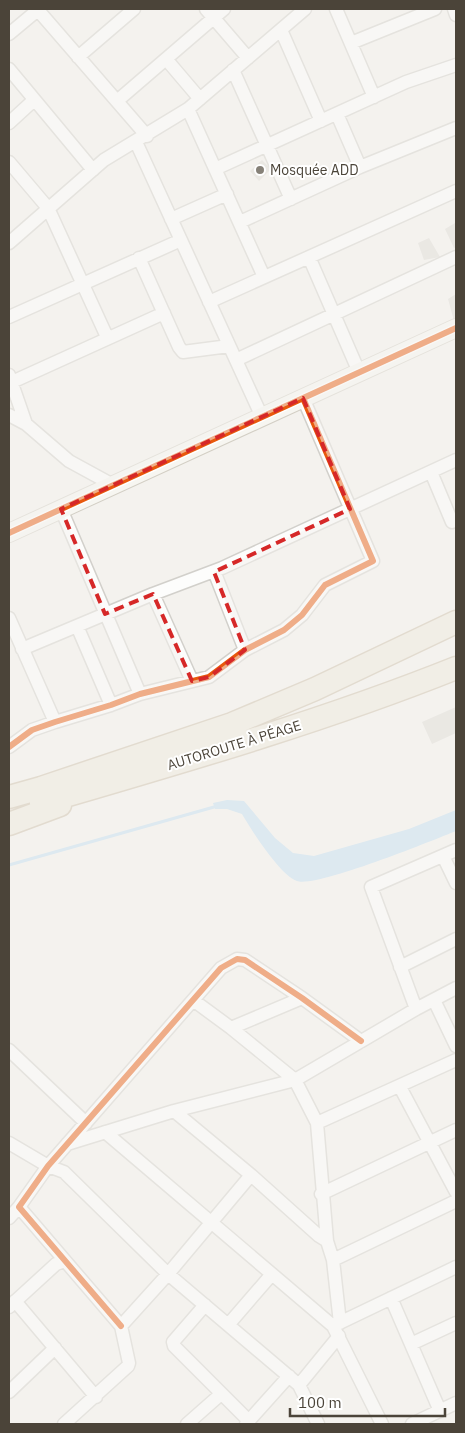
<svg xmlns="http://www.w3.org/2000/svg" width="465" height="1433" font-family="'IBM Plex Sans',sans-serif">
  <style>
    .water { fill: #c0ddf1 }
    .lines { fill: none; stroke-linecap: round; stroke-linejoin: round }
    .stream { stroke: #c0ddf1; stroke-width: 3 }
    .building { fill: #dedbd6 }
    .street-casing { stroke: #d2d0cb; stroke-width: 15 }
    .secondary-casing { stroke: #d3cfc5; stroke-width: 20 }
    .highway-casing { stroke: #ccbfa9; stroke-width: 25 }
    .street { stroke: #fdfdfc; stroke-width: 12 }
    .secondary { stroke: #f7f6f1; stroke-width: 18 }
    .highway { stroke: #ede8db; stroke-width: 22 }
    .cycleway-casing { stroke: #fff; stroke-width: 9 }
    .cycleway { stroke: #e8590c; stroke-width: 6 }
    .marked { fill: none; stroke: #d62828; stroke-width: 4; stroke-dasharray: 10 6; stroke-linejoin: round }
    .poi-dot { fill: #868178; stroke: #fff; stroke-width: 2 }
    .labels { text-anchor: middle; stroke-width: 4; stroke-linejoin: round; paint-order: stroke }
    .poi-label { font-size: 14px; fill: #4b4439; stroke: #fff; text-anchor: start }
    .street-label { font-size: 14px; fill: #4b4439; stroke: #fff }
  </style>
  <rect width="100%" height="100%" fill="#f4f2ee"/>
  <path class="water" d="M227,800L244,801L275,838L293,853L314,856L409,829L456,810V831C431,841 316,888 297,881C280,875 252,831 242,814L227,809H215L213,803Z"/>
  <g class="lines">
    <path class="stream" d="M9,865L214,807"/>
  </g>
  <path class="building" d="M262,160L271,169L259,181L250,171Z
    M455,223L456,226V247L454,248L445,229Z
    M429,238L440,257L424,260L418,243Z
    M456,294V320L454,321L448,299Z
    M456,707V733L432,744L422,722Z"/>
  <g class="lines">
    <g class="street-casing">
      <path id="street" d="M37,9L147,136
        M206,9L248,58
        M336,9L374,97
        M454,9L456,15
        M281,30L321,121
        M9,34L39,9
        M351,43L435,9
        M78,57L134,9
        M166,59L200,99
        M9,69L93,170
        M233,70L291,199
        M117,101L224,9
        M188,109L264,277
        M337,114L360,167
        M9,123L34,100
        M136,142L262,417
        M9,162L48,208L107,337
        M215,169L406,82L456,65
        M171,219L227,194
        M240,222L360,167L456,128
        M9,243L104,160L188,109L305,9
        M309,257L359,372
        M139,258L179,347L183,352L229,346
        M209,302L456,191
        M9,317L181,240
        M236,360L456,257
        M9,375L26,424
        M12,382L164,313
        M9,415L26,424L69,461L113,485
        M431,472L452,522
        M61,509L140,694
        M214,571L245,650
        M153,594L192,681
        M9,618L55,722
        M77,626L111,705
        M22,649L153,594L222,568L456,460
        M9,747L32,730L55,722L111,705L140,694L209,677L245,650L284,630L302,615L325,585L373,561L303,398
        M443,856L456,883
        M400,967L456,939
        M193,1000L231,1028L295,1080L317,1123L327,1241
        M434,1000L456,1046
        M416,1009L371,887L456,850
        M231,1028L302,998
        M9,1050L86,1123
        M400,1087L456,1192
        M174,1111L251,1175L319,1236L327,1241L333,1260L340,1323
        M317,1123L456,1060
        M105,1132L333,1326L382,1424
        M9,1143L48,1166L64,1172L168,1274L299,1385L318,1424
        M67,1144L174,1111L295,1080L416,1009L456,988
        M321,1194L456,1130
        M9,1218L19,1207
        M333,1260L456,1201
        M391,1298L440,1411
        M15,1301L96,1397
        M205,1305L173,1342L174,1346L249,1421
        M9,1307L56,1264L65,1261
        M228,1325L272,1274
        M121,1326L19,1207L48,1166L221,968L237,959L245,960L302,998L361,1041
        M333,1326L456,1267
        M411,1344L456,1323
        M299,1385L339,1336
        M9,1392L55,1348
        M64,1424L128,1366L129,1363L121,1326L168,1274L251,1175
        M187,1424L221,1394
        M246,1424L289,1376
        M412,1424L456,1403"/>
    </g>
    <g class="secondary-casing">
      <path id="secondary" d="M9,533L456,328"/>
    </g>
    <g class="highway-casing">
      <path id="highway" d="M9,797L41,788L232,724L315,689L456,622
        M41,803C181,762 321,722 456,668
        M9,824L60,805"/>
    </g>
    <use href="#street" class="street"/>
    <use href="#secondary" class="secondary"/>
    <use href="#highway" class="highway"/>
    <g class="cycleway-casing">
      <path id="cycleway" d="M9,533L456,328
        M9,747L32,730L55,722L111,705L140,694L209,677L245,650L284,630L302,615L325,585L373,561L303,398
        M121,1326L19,1207L48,1166L221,968L237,959L245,960L302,998L361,1041"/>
    </g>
    <use href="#cycleway" class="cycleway"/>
  </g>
  <path d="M0 0H465V1433H0ZM303,398L350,509L214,572L245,650L209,677L192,681L153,594L105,614L61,509Z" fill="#f4f2ee" fill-opacity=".55" fill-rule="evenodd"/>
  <path class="marked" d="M303,398L350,509L214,572L245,650L209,677L192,681L153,594L105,614L61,509Z"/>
  <circle class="poi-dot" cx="260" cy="170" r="5"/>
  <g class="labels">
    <g class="poi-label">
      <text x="270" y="175">Mosquée ADD</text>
    </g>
    <g class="street-label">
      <text transform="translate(234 745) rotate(-17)" y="5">AUTOROUTE À PÉAGE</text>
    </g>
  </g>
  <rect width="465" height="1433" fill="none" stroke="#4b4439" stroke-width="20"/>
  <path d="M290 1408v8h155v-8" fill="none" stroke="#4b4439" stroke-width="2.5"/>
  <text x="298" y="1408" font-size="15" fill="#4b4439" stroke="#ffffff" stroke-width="4" paint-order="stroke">100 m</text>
</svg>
